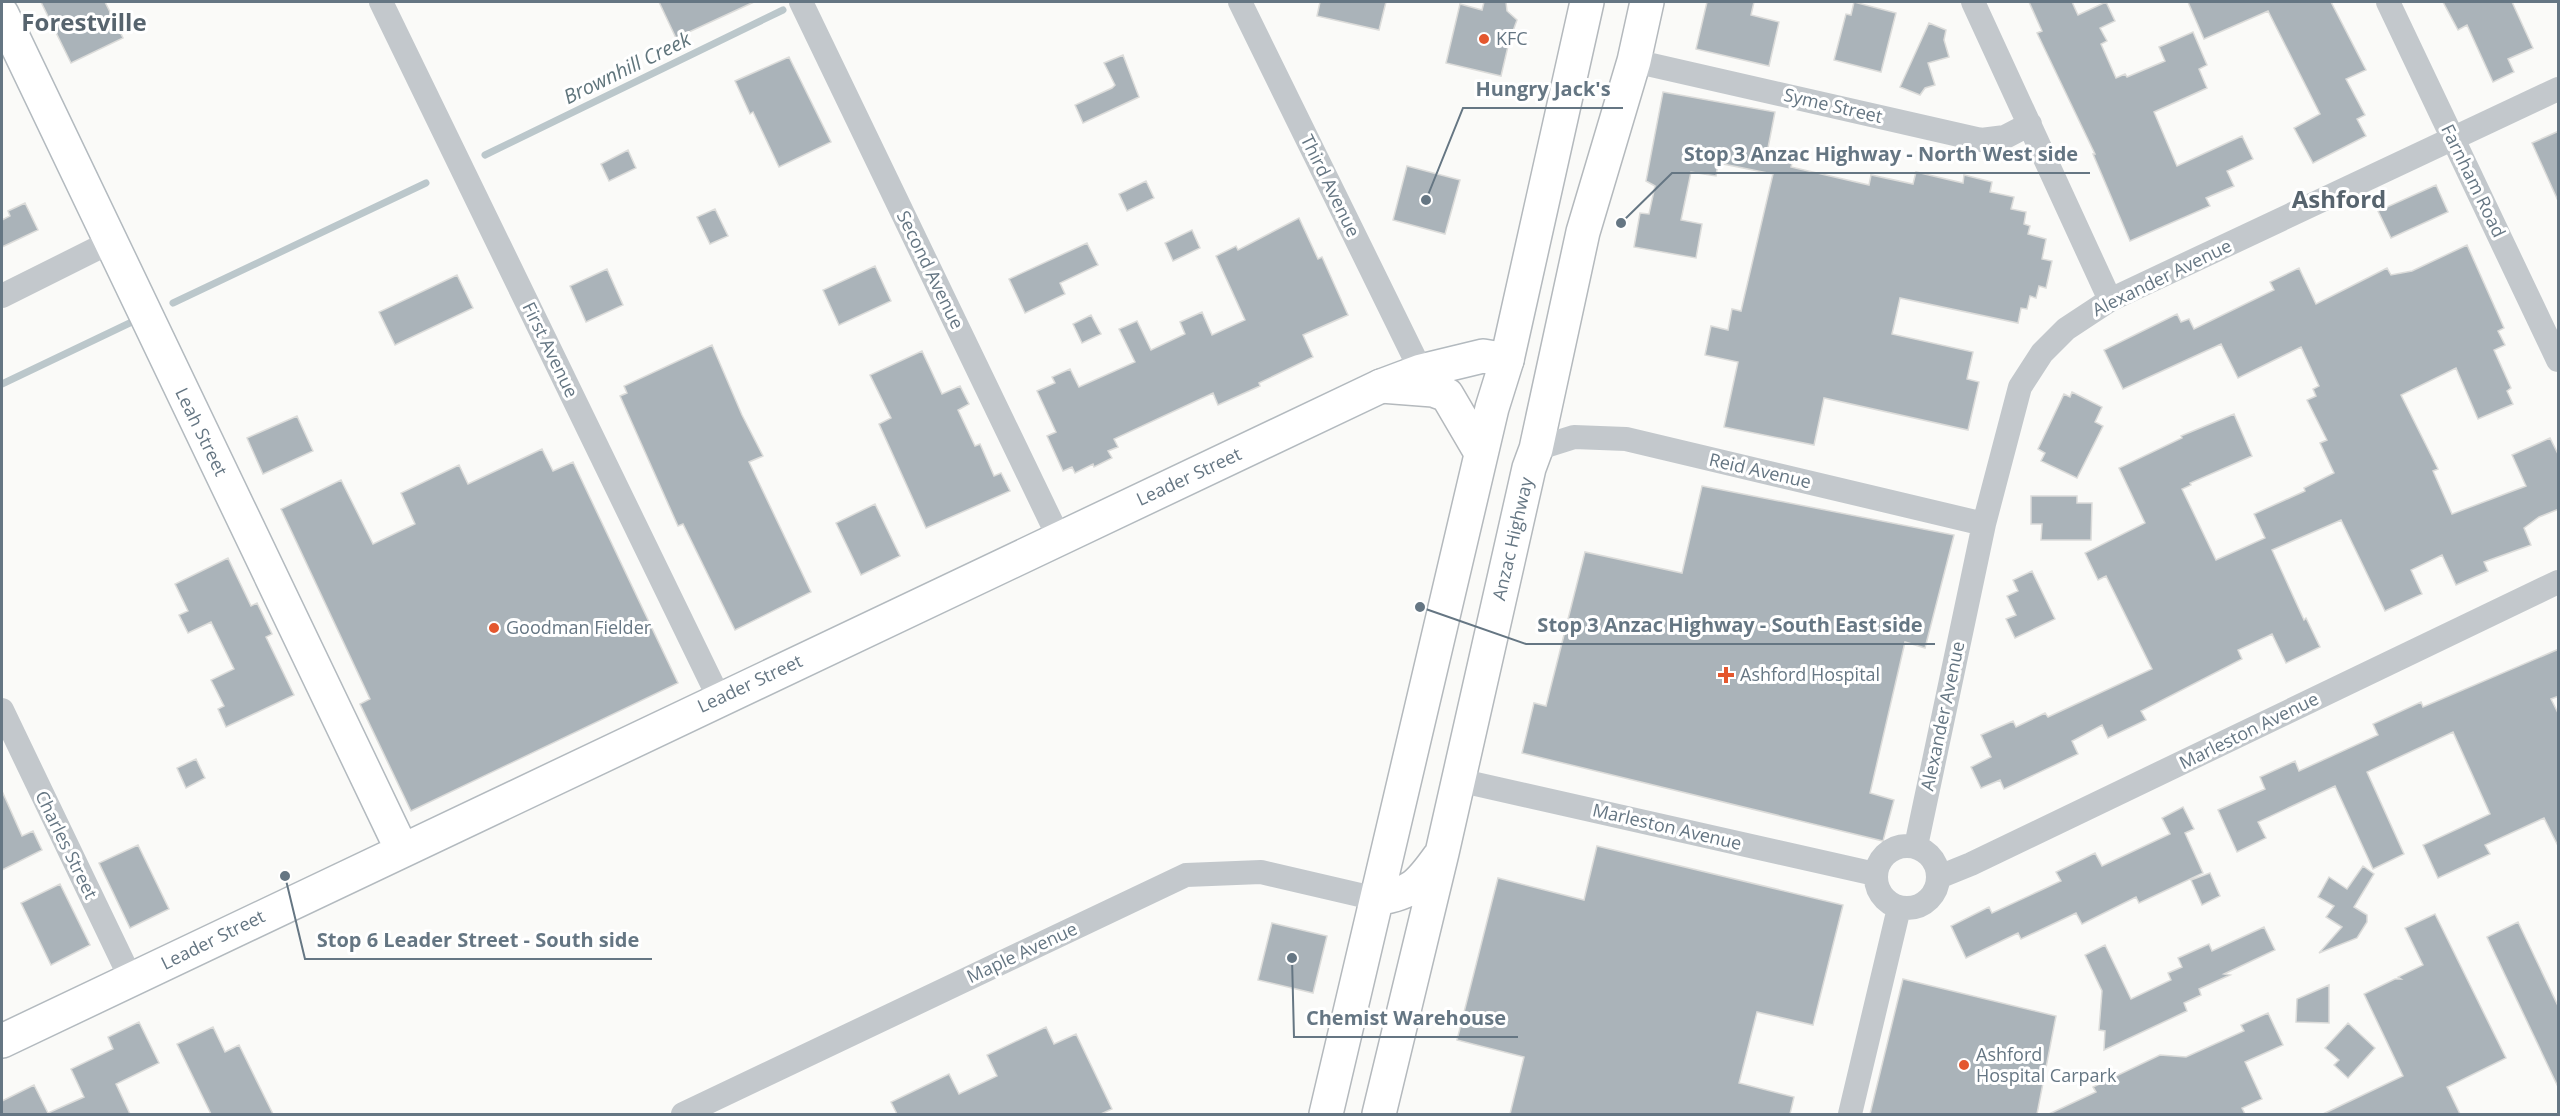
<svg xmlns="http://www.w3.org/2000/svg" width="2560" height="1116" font-family="'Open Sans',sans-serif">
  <style>
    .lines { fill: none; stroke-linecap: round; stroke-linejoin: round }
    .stream { stroke: #bbc7cb; stroke-width: 7 }
    .building { fill: #aab3b9; stroke: #dcdcda; stroke-width: 1.5 }
    .secondary-casing { stroke: #b3babf; stroke-width: 36 }
    .highway-casing { stroke: #b4b9bd; stroke-width: 36 }
    .street { stroke: #c3c8cc; stroke-width: 24 }
    .secondary { stroke: #fff; stroke-width: 33 }
    .highway { stroke: #fff; stroke-width: 33 }
    .poi-dot { fill: #e4572e; stroke: #fff; stroke-width: 2 }
    .labels { text-anchor: middle; stroke-width: 6; stroke-linejoin: round; paint-order: stroke }
    .poi-label { font-size: 18px; fill: #657683; stroke: #fff; text-anchor: start }
    .street-label { font-size: 18px; fill: #657683; stroke: #fff }
    .water-label { font-size: 20px; font-style: italic; fill: #60757c; stroke: #fff }
    .district-label { font-size: 24px; font-weight: bold; fill: #57646e; stroke: #fff }
    .leader { fill: none; stroke: #657683; stroke-width: 2 }
    .callout-dot { fill: #657683; stroke: #fff; stroke-width: 2 }
    .callout-label { font-size: 20px; text-anchor: middle; font-weight: bold; fill: #657683; stroke: #fff; stroke-width: 6; stroke-linejoin: round; paint-order: stroke }
  </style>
  <rect width="100%" height="100%" fill="#fafaf8"/>
  <g class="lines">
    <path class="stream" d="M485,155L783,10
      M173,303L426,183
      M2,384L136,320"/>
  </g>
  <path class="building" d="M41,2H105L123,38L71,63Z
    M659,2H754L676,38Z
    M1320,2H1386L1379,30L1317,16Z
    M1484,2H1506L1507,11L1517,20L1509,42L1501,76L1446,63L1460,4L1482,10Z
    M1707,2H1754L1751,15L1779,22L1769,66L1696,49Z
    M1854,2L1896,13L1881,72L1834,60L1846,14L1851,15Z
    M2029,2H2072L2078,15L2106,2L2115,21L2100,28L2107,41L2101,44L2116,78L2125,74L2127,77L2165,61L2159,47L2193,32L2207,65L2199,69L2207,88L2154,112L2177,166L2242,136L2253,159L2227,171L2234,186L2206,198L2210,206L2130,241L2093,154H2095L2037,33L2042,31Z
    M2188,2H2331L2366,70L2346,79L2365,115L2357,119L2366,136L2313,163L2294,128L2320,114L2268,11L2204,39Z
    M2443,2H2512L2533,48L2508,59L2514,72L2493,82L2467,25L2458,30Z
    M1929,23L1946,30L1944,40L1949,57L1928,63L1935,85L1925,88L1920,95L1900,87Z
    M1123,55L1139,97L1083,123L1075,105L1112,88L1115,85L1104,63Z
    M789,57L831,142L779,167L753,112L750,114L735,81Z
    M1663,92L1775,112L1767,153L1793,159L1791,167L1869,185L1871,175L1913,184L1916,172L1963,183L1964,175L1992,182L1990,192L2014,197L2011,209L2026,212L2024,224L2030,226L2028,234L2046,239L2042,259L2052,261L2046,288L2039,286L2036,298L2030,296L2027,309L2021,308L2018,323L1900,298L1892,334L1973,352L1967,379L1979,382L1968,430L1824,398L1814,445L1724,427L1738,362L1705,355L1711,326L1728,330L1732,309L1741,311L1773,174L1718,163L1716,176L1691,172L1681,220L1702,224L1696,258L1634,247L1640,213L1649,214L1655,186L1646,181Z
    M2559,131V203L2532,143Z
    M628,150L636,168L609,181L601,164Z
    M1407,166L1460,180L1445,234L1393,220Z
    M1146,181L1154,198L1127,211L1119,194Z
    M2436,185L2448,212L2391,238L2378,211Z
    M25,203L38,230L2,247V220L10,216L8,211Z
    M715,209L728,236L710,244L697,217Z
    M1299,218L1318,259L1322,257L1348,315L1303,335L1313,357L1259,383L1260,386L1218,405L1213,393L1114,439L1118,447L1108,451L1112,458L1094,467L1093,464L1075,473L1072,467L1063,471L1047,436L1056,432L1037,391L1055,383L1052,377L1070,369L1079,387L1135,362L1119,329L1137,321L1151,350L1185,334L1180,322L1202,312L1212,335L1245,320L1216,256L1236,246L1238,250Z
    M1192,230L1200,248L1173,261L1165,243Z
    M1087,243L1098,265L1060,283L1065,294L1025,313L1009,279Z
    M2467,245L2504,328L2498,331L2505,345L2494,350L2511,388L2507,391L2513,404L2478,419L2456,368L2401,395L2438,469L2433,471L2452,514L2526,486L2512,455L2550,438L2559,456V509L2539,517L2524,528L2531,545L2484,562L2488,571L2456,585L2442,555L2411,570L2422,594L2385,611L2341,520L2272,550L2304,620L2306,618L2320,647L2286,663L2272,634L2238,650L2242,659L2141,711L2146,720L2108,738L2102,725L2072,741L2078,754L2004,789L2000,780L1981,788L1971,767L1991,757L1981,735L2013,721L2016,727L2045,713L2048,717L2152,669L2106,576L2098,580L2085,553L2145,523L2119,468L2182,438L2181,436L2234,414L2252,456L2190,483L2191,485L2182,489L2216,560L2265,538L2254,514L2305,491L2304,488L2334,473L2320,443L2327,440L2307,400L2316,396L2313,389L2319,386L2301,347L2238,378L2221,344L2123,389L2104,350L2177,314L2181,322L2189,319L2194,329L2274,290L2270,282L2299,268L2316,304L2387,268L2391,275L2412,271Z
    M875,266L891,301L839,325L823,290Z
    M607,269L623,305L586,322L570,286Z
    M457,275L473,308L395,345L379,312Z
    M1091,315L1101,334L1082,343L1073,324Z
    M712,345L742,415L763,456L749,462L811,592L735,630L683,524L678,526L620,396L627,393L624,386Z
    M922,351L942,394L960,386L969,404L958,410L975,446L980,444L994,476L1001,473L1010,491L926,528L879,424L891,418L870,375Z
    M2072,392L2102,407L2095,422L2103,426L2077,478L2041,461L2045,453L2038,449L2064,394L2070,397Z
    M297,416L313,451L263,474L247,438Z
    M542,449L553,471L573,462L678,683L411,811L360,704L370,699L281,509L341,480L373,544L415,524L401,493L459,465L468,484Z
    M1702,486L1954,535L1925,648L1905,642L1870,793L1894,800L1883,841L1522,753L1534,703L1546,706L1585,552L1682,573Z
    M2031,496H2077V503H2092L2091,540H2041L2042,524H2031Z
    M875,504L900,556L861,575L836,523Z
    M228,558L251,606L257,603L272,634L266,637L294,695L226,727L218,709L224,706L211,680L234,669L211,622L188,633L179,615L188,611L175,584Z
    M2032,571L2055,619L2015,638L2006,619L2016,615L2007,596L2018,591L2013,580Z
    M2559,649V696L2551,699L2559,715V848L2544,818L2485,845L2490,854L2438,878L2423,845L2490,814L2453,732L2367,772L2404,854L2373,869L2335,786L2258,822L2266,838L2237,852L2218,810L2265,789L2260,777L2295,761L2299,771L2378,735L2373,724L2421,702L2423,707Z
    M196,759L205,778L186,788L177,768Z
    M2,791L22,836L33,831L42,850L2,870Z
    M2183,807L2194,829L2185,833L2203,873L2139,903L2136,897L2082,924L2076,913L2021,939L2018,933L1966,958L1951,926L1989,907L1992,913L2061,881L2056,872L2095,853L2102,866L2170,834L2162,818Z
    M138,845L169,909L130,928L99,863Z
    M1597,846L1843,905L1813,1025L1757,1012L1739,1083L1794,1097L1790,1114H1510L1524,1057L1457,1040L1498,878L1584,900Z
    M2363,866L2374,874L2354,907L2367,915V922L2357,938L2319,953L2342,927L2326,917L2334,906L2318,897L2329,877L2347,889Z
    M2210,873L2220,896L2202,905L2191,880Z
    M60,884L90,945L51,965L21,903Z
    M2435,914L2506,1058L2447,1087L2460,1114H2323L2403,1076L2364,994L2395,979H2401L2398,977L2423,965L2405,928Z
    M2518,922L2559,1008V1089L2487,937Z
    M1272,923L1327,936L1313,993L1258,980Z
    M2264,927L2275,950L2224,974L2230,975L2199,989L2201,995L2184,1003L2187,1011L2104,1050L2105,1031L2099,1030L2102,991L2085,955L2105,945L2131,999L2171,980L2168,973L2182,967L2178,958L2209,944L2212,951Z
    M1903,979L2056,1016L2037,1114H1870Z
    M2329,985V1023L2296,1022L2297,999Z
    M2268,1013L2283,1045L2245,1062L2262,1099L2242,1108L2245,1114H2049L2096,1092L2093,1087L2160,1055L2186,1057L2244,1031L2241,1025Z
    M139,1022L159,1063L116,1084L130,1114H2V1101L34,1085L48,1113L84,1097L71,1069L113,1049L108,1037Z
    M2348,1023L2375,1048L2348,1078L2334,1065L2339,1060L2325,1048Z
    M213,1027L225,1052L239,1045L273,1114H211L177,1044Z
    M1046,1027L1054,1044L1076,1034L1112,1109L1101,1114H897L891,1102L949,1074L959,1094L997,1076L987,1055Z"/>
  <g class="lines">
    <g class="secondary-casing">
      <path id="secondary" d="M2,14L402,850
        M2,1041L1381,386L1421,371L1483,356L1507,360"/>
    </g>
    <g class="highway-casing">
      <path id="highway" d="M1381,386L1433,390L1447,395L1481,453
        M1377,899C1412,893 1419,885 1439,857
        M1326,1114L1492,408L1507,360L1587,2
        M1379,1114L1442,853L1529,468L1536,449L1583,232L1634,61L1647,2"/>
    </g>
    <path class="street" d="M381,2L719,698
      M801,2L1059,538
      M1240,2L1421,371
      M1973,2L2110,300
      M2388,2L2558,360
      M1634,61L1981,140L2005,137L2030,124
      M2,296L110,242
      M1536,449L1574,437L1626,439L1984,524
      M2,710L131,979
      M1458,780L1875,874
      M1876 877a31 31 0 1 1 62 0a31 31 0 1 1-62 0Z
      M1916,846L1984,524L2020,387L2042,353L2066,329L2110,300L2558,89
      M1939,877L1971,864L2558,582
      M683,1114L1186,875L1261,872L1377,899
      M1850,1114L1899,908"/>
    <use href="#secondary" class="secondary"/>
    <use href="#highway" class="highway"/>
  </g>
  <g class="poi-dot">
    <circle cx="1484" cy="39" r="6"/>
    <circle cx="494" cy="628" r="6"/>
    <path d="M1723 666h6v6h6v6h-6v6h-6v-6h-6v-6h6z"/>
    <circle cx="1964" cy="1065" r="6"/>
  </g>
  <g class="labels">
    <g class="poi-label">
      <text x="1496" y="45">KFC</text>
      <text x="506" y="634">Goodman Fielder</text>
      <text x="1740" y="681">Ashford Hospital</text>
      <text x="1976" y="1061">Ashford<tspan x="1976" dy="21">Hospital Carpark</tspan></text>
    </g>
    <g class="street-label">
      <text transform="translate(1833 106) rotate(13)" y="6">Syme Street</text>
      <text transform="translate(2473 181) rotate(64)" y="6">Farnham Road</text>
      <text transform="translate(1330 186) rotate(64)" y="6">Third Avenue</text>
      <text transform="translate(930 270) rotate(64)" y="6">Second Avenue</text>
      <text transform="translate(2162 278) rotate(-26)" y="6">Alexander Avenue</text>
      <text transform="translate(550 350) rotate(64)" y="6">First Avenue</text>
      <text transform="translate(201 432) rotate(64)" y="6">Leah Street</text>
      <text transform="translate(1760 471) rotate(13)" y="6">Reid Avenue</text>
      <text transform="translate(1189 477) rotate(-25)" y="6">Leader Street</text>
      <text transform="translate(1513 539) rotate(-77)" y="6">Anzac Highway</text>
      <text transform="translate(750 684) rotate(-25)" y="6">Leader Street</text>
      <text transform="translate(1943 716) rotate(-78)" y="6">Alexander Avenue</text>
      <text transform="translate(2249 731) rotate(-26)" y="6">Marleston Avenue</text>
      <text transform="translate(1667 827) rotate(13)" y="6">Marleston Avenue</text>
      <text transform="translate(66 845) rotate(64)" y="6">Charles Street</text>
      <text transform="translate(213 940) rotate(-26)" y="6">Leader Street</text>
      <text transform="translate(1022 953) rotate(-25)" y="6">Maple Avenue</text>
    </g>
    <g class="water-label">
      <text transform="translate(627 68) rotate(-26)" y="7">Brownhill Creek</text>
    </g>
    <g class="district-label">
      <text x="84" y="31">Forestville</text>
      <text x="2339" y="208">Ashford</text>
    </g>
  </g>
  <path class="leader" d="M1426 200L1463 108H1623M1621 223L1672 173H2090M1420 607L1526 644H1935M285 876L305 959H652M1292 958L1294 1037H1518"/>
  <g class="callout-dot">
    <circle cx="1426" cy="200" r="6"/>
    <circle cx="1621" cy="223" r="6"/>
    <circle cx="1420" cy="607" r="6"/>
    <circle cx="285" cy="876" r="6"/>
    <circle cx="1292" cy="958" r="6"/>
  </g>
  <g class="callout-label">
    <text x="1543" y="96">Hungry Jack's</text>
    <text x="1881" y="161">Stop 3 Anzac Highway - North West side</text>
    <text x="1730" y="632">Stop 3 Anzac Highway - South East side</text>
    <text x="478" y="947">Stop 6 Leader Street - South side</text>
    <text x="1406" y="1025">Chemist Warehouse</text>
  </g>
  <rect width="2560" height="1116" fill="none" stroke="#657683" stroke-width="6"/>
</svg>
